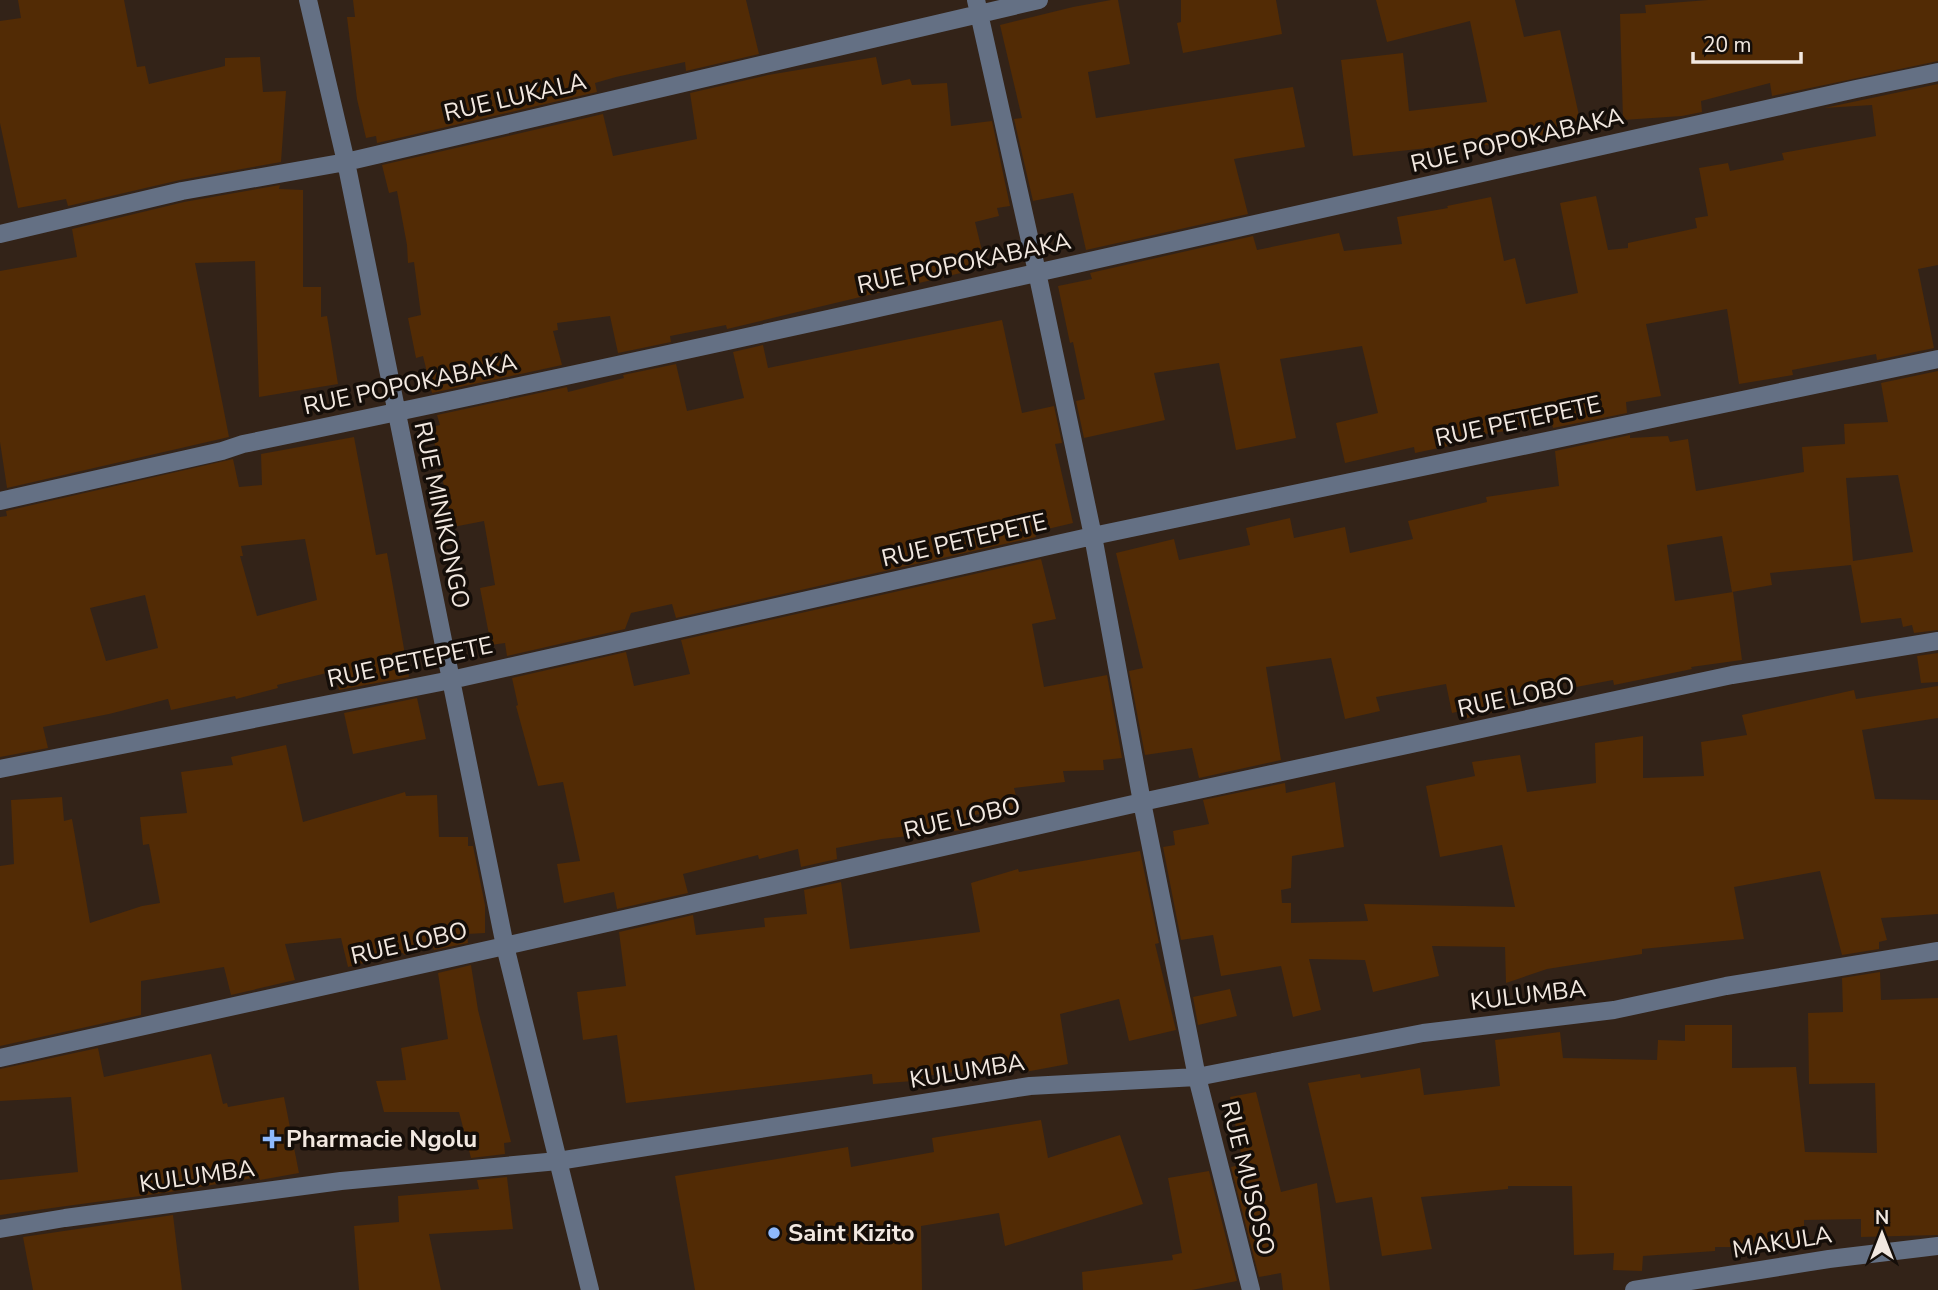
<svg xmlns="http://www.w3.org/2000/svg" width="1938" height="1290" font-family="'Nunito Sans',sans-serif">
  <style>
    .building { fill: #522b05; fill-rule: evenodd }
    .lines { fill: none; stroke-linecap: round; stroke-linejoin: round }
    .minor { stroke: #647084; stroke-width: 18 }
    .poi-dot { fill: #8eb9fc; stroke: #150e09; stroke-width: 2.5 }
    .labels { text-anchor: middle; stroke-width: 7; stroke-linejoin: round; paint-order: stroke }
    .street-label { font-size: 24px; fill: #f2e8e0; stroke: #150e09 }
    .poi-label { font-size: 24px; font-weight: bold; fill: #f2e8e0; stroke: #150e09; text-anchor: start }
  </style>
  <rect width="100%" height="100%" fill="#332318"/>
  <path class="building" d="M18,0H124L137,67L145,66L149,84L225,66V58L260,57L263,92L286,91L281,162L180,180L68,206L66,199L18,208L0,123V21L21,18Z
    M353,0H746L759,54L686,71L685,62L616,77L595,83L597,92L377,143L376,136L366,138L357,99L347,17H355Z
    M1111,0H1118L1130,64L1088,72L1096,118L1293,87L1305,147L1234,159L1248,214L1086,250L1073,193L1033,201L1014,119L1022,118L1000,25L1073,7Z
    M1181,0H1276L1282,34L1183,53L1177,23L1181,22Z
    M1376,0H1515L1524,37L1560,30L1582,129L1519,143V146L1484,145V142L1353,156L1341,60L1403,53L1409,111L1487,102L1470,21L1387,42Z
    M1708,0H1938V61L1772,96L1770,83L1701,101L1702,112L1682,116L1623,120L1620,14L1646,13L1645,5Z
    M876,57L882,85L910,79L912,85L947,83L951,126L992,121L1010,206L997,208L999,216L975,222L986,267L727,329L726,325L670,336L671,342L618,353L610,316L557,323L558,330L553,331L562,365L432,393L423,356L416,358L408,318L421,315L414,262L408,263L407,245L397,191L389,193L382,165L603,114L613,156L697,139L690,93L768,75Z
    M1938,84V265L1918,269L1934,348L1877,360L1876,354L1792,370L1793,375L1739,384L1727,309L1646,324L1661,396L1626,402L1627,413L1553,428L1552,424L1485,434L1486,438L1415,453L1414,447L1345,463L1336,423L1378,413L1362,346L1280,359L1296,438L1236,450L1219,363L1154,373L1165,420L1084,438L1076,401L1085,399L1073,342L1070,343L1058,286L1092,279L1090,273L1253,236L1257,250L1339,233L1344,251L1402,244L1397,217L1448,208L1447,206L1491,197L1504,261L1515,258L1526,304L1578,293L1560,203L1596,196L1608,250L1628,248V243L1697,228L1695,218L1708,216L1699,168L1728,163L1730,171L1784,160L1782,153L1876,136L1872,105L1824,108Z
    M280,185L279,189L303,190V287H321V317L327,316L338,384L259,397L255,261L195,263L229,437L7,488L0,442V271L77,257L72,229L184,202Z
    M1002,320L1022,413L1054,406L1062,443L1055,444L1073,523L1035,532L1036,537L676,618L672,604L631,613L625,629L507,656L505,643L491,645L480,588L495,585L484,521L453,527L431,427L440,425L437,415L567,387L568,392L624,378L623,375L676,364L687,411L744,398L733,352L763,345L768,368Z
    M1938,371V630L1914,633L1912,625L1903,627L1901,618L1861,623L1851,565L1770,573L1772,585L1732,592L1722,536L1667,545L1675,601L1733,592L1742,660L1691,667L1692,669L1614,685L1613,680L1571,688L1570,682L1507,695L1510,708L1463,719L1461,711L1452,713L1446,684L1376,697L1380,711L1345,719L1331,658L1266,667L1281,760L1199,778L1192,748L1145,755L1129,671L1143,668L1116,553L1174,539L1179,560L1250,545L1246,528L1290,518L1294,538L1345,527L1350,553L1413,539L1408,521L1487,502L1486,497L1559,486L1555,451L1630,435V438L1668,436L1670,442L1688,439L1696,491L1804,472L1802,447L1845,444L1844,424L1888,422L1881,383ZM1898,475L1913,552L1853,561L1846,478Z
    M354,437L376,555L387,553L409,677L339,690L335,671L277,685L278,688L236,699L235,696L171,710L168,699L109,714L43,727L48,748L0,757V517L7,516L6,511L233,459L239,487L262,485L261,454ZM305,539L317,600L257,616L240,556H243L241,546ZM145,595L158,648L106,661L90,608Z
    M1041,559L1056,619L1032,624L1044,687L1107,675L1122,758L1103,760L1104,770L1063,771L1065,782L1014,788L1019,808L968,816L971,829L882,839L836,848L837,859L801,867L798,849L759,859L758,855L683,874L688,893L617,909L614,892L564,903L557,864L580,861L563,782L538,786L516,706L518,705L512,678L626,652L634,686L690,674L681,640Z
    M1938,653V682L1921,683L1917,656Z
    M1938,686V718L1862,730L1875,799L1938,800V914L1881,918L1887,940L1879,942V949L1842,955L1820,871L1734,887L1744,939L1642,949V954L1547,969L1506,983L1505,947L1432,946L1439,976L1373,992L1365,960L1309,959L1321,1010L1293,1017L1281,966L1221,976L1213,935L1181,940L1163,847L1175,845L1173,831L1209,824L1203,800L1285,783L1286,793L1335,782L1344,847L1292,856L1291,888L1281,890L1282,903H1291V923L1368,921L1364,904L1515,907L1502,845L1440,857L1426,786L1475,776L1472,762L1520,755L1527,792L1596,783L1595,743L1643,736V778L1704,776L1701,742L1747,735L1742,715L1854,690L1856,699Z
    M417,698L426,739L353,754L344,713Z
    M286,745L303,822L405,792L406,796L437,795L439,837H468V846H473L485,905V933L467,934L468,943L434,950L433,947L404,955L403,953L348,967L341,938L285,944L295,980L231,995L224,967L141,981V1015L0,1046V866L14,864L11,800L62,797L64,821L72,819L90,923L142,906L160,903L149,844L143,845L140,817L187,813L181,772L233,765L231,757Z
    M1140,851L1159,943L1155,944L1176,1030L1129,1041L1119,999L1060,1014L1068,1064L1025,1072L1023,1062L927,1076V1080L873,1084L872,1074L626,1103L617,1035L583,1040L577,992L626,986L619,932L693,915L696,935L765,927L764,918L807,914L804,890L841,882L850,949L980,932L971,883L1018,869L1019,872Z
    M471,965L478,1010L511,1142L504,1143L505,1154L471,1158L459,1112H384L376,1081L406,1080L401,1048L448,1039L438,973Z
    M1880,972L1881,1000L1938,998V1235L1861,1237V1219L1804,1220V1247H1715V1251L1643,1256L1642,1271L1613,1270L1614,1253L1574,1255L1572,1186H1508V1189L1421,1197L1432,1249L1382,1256L1372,1197L1336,1203L1308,1083L1360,1074L1361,1078L1420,1068L1424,1095L1500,1086L1495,1040L1560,1032L1563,1058L1657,1060L1658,1040L1685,1041V1025H1732V1068L1796,1067L1805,1152L1877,1153L1875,1083L1809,1084L1808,1013L1843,1012L1842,978Z
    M1230,989L1237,1016L1198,1025L1193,997Z
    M98,1048L104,1077L211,1054L223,1104L227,1103L228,1107L284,1097L299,1173L260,1180L259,1177L170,1192L0,1215V1180L78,1172L71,1097L0,1101V1069Z
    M1256,1092L1281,1192L1317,1183L1330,1290H1283L1281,1273L1259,1277L1231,1167L1240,1165L1239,1155L1241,1154L1230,1097Z
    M1041,1120L1048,1158L1120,1135L1143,1204L1005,1246L999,1213L921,1226L922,1290H695L675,1176L848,1147L851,1167L934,1152L932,1138Z
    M1209,1171L1237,1281L1192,1290H1083L1082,1272L1173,1260L1172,1255L1182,1253L1168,1178Z
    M507,1177L513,1229L429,1234L441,1290H359L354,1226L399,1222L398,1196L479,1189L477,1180Z
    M173,1215L182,1290H33L23,1237Z"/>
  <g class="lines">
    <path class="minor" d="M308,0L346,162L505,946L590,1290
      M976,0L1037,272L1093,536L1142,802L1197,1077L1251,1290
      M0,234L182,191L346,162L1039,0
      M0,501L222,451L243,444C782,333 1319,209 1856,89L1938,72
      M0,769L451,680L1093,536L1938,359
      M0,1058L505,946L1142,802L1732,675L1938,641
      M0,1229L65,1218L341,1181L558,1161L1030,1086L1197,1077L1423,1033L1614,1010L1726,986L1938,951
      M1634,1290L1829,1259L1938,1246"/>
  </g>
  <g class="poi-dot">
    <path d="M268.5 1128.5h7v7h7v7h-7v7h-7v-7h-7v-7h7z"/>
    <circle cx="774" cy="1233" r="7"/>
  </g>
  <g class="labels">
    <g class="street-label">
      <text transform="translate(515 97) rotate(-13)" y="8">RUE LUKALA</text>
      <text transform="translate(1517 140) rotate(-13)" y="8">RUE POPOKABAKA</text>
      <text transform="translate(964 263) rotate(-12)" y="8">RUE POPOKABAKA</text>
      <text transform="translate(410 384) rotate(-12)" y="8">RUE POPOKABAKA</text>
      <text transform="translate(1518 421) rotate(-12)" y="8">RUE PETEPETE</text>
      <text transform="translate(442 515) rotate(78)" y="8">RUE MINIKONGO</text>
      <text transform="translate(964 540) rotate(-13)" y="8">RUE PETEPETE</text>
      <text transform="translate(410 662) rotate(-12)" y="8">RUE PETEPETE</text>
      <text transform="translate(1516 697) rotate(-12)" y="8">RUE LOBO</text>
      <text transform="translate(962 818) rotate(-13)" y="8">RUE LOBO</text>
      <text transform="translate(409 943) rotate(-13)" y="8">RUE LOBO</text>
      <text transform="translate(1528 995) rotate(-7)" y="8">KULUMBA</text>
      <text transform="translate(967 1071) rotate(-9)" y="8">KULUMBA</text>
      <text transform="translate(197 1176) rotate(-8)" y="8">KULUMBA</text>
      <text transform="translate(1248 1178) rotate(76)" y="8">RUE MUSOSO</text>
      <text transform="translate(1782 1242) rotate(-9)" y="8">MAKULA</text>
    </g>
    <g class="poi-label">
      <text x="286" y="1147">Pharmacie Ngolu</text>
      <text x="788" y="1241">Saint Kizito</text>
    </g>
  </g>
  <g transform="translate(1882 1234)" stroke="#150e09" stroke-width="5" paint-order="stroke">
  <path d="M0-5L12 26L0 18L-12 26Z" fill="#f2e8e0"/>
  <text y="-10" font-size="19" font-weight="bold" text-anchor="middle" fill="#f2e8e0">N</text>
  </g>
  <path d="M1693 52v10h108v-10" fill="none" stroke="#f2e8e0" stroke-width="3.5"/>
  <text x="1703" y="52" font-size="21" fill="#f2e8e0" stroke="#150e09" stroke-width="5" paint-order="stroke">20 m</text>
</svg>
